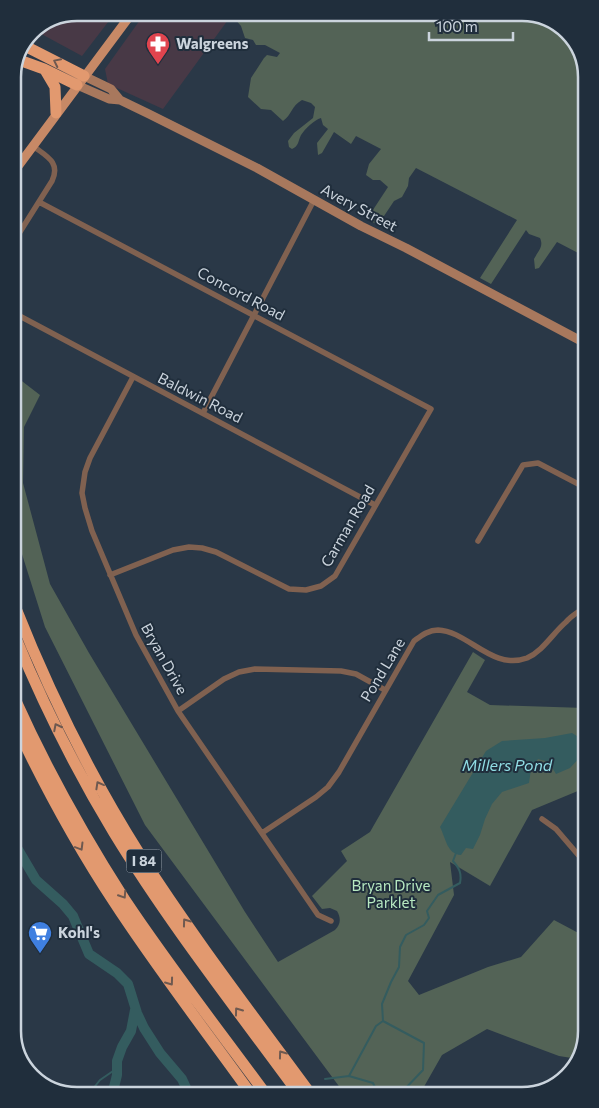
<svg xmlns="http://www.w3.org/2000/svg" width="599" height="1108" font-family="Commissioner,sans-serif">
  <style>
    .commercial { fill: #483946 }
    .green { fill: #536356 }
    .water { fill: #345c5f }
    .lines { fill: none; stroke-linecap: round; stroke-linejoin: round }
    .stream { stroke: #345c5f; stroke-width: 2 }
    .river { stroke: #345c5f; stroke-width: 10 }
    .minor { stroke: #806150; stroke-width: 5.5 }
    .secondary { stroke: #a8785d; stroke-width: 9 }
    .primary { stroke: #c78966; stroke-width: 9 }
    .motorway { stroke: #e2996f; stroke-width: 11 }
    .oneway { stroke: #6e5950 }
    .labels { text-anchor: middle; stroke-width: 4; stroke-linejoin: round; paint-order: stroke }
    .shield { fill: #202e3c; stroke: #98a2ad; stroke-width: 1 }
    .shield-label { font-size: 14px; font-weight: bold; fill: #cbd4dd }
    .poi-label { font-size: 15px; font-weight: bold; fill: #cbd4dd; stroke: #202e3c; text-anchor: start }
    .street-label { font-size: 15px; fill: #cbd4dd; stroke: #202e3c }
    .park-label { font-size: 15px; fill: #b7e9c1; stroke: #202e3c }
    .water-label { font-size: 16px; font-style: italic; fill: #90dce3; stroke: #202e3c }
    .rim { fill: none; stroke: #cbd4dd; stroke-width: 2.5 }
  </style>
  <rect width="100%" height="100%" fill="#2a3847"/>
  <path class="commercial" d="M77,13H115L82,56L34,30Z
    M145,13H233L163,109L108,84L105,69Z"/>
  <path class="green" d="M238,13H527L561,26L581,52L582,255L557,242L539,268L535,269L534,259C538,251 544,247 540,238L529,234L526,230L491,284L480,278L517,220L416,168L409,178L408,186L402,197L394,201L378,225L367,219L388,187L380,180H373L366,175L369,164L381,149L356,136L351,144L334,132L322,153L318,155L317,143L328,129L323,125L321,118C314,120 305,129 301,135C298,141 299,146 292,149L289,147L288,141L294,133L313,118L315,107L311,103L302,100C291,106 292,115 283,121L271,110L261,109L248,97L251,78L264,58L267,55L277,57L280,53L265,45H256L253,40L245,38L241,26L234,18Z
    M14,375L40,395L24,427L23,483L50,584L89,653L245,912L278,962L335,930C341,924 341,918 337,911L330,908L322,909L312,896L347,861L341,851L370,832L473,652L485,660L467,692L490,705L585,708V788L532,810L490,886L450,862L454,895L408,981L419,995L488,967L521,957L554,920L586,937V1035L578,1059L559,1056L487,1029L442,1055L421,1092L344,1093L145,825L45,627L15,532Z"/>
  <path class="water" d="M572,733L585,741V752L570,768L556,774L549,762L538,759L531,769L529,783L502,792L492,804L485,819L480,835L473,849L466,848L461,855C447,854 446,839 440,827L486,751L502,741L545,738Z"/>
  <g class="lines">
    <path class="stream" d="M580,740L585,737
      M349,1076L376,1026L383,1021
      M325,1079L349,1076L373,1083L377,1092
      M185,1085L198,1093L233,1090
      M402,1092L423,1070L424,1043L383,1021L382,1004L391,982L399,967L400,947L406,935L424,925L429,918L427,911L438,895L460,883C462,873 459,868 453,861L456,853
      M82,1095L92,1090L100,1080L116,1069"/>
    <path class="river" d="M16,846L36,880L63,904L73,916L89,954L117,973L128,984L137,1013L144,1028L160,1053L182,1079L189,1094
      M112,1095L117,1075V1061L122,1047L131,1031L135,1010"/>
    <path class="minor" d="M39,202L431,409L335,576L321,586L306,590L289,589L216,552L202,548L189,547L173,550L110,575
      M13,243L52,181C61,162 46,156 33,146
      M14,313L375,505
      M133,377L90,458L85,472L82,493L85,508L92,531L136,635L178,711L318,915L331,921
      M203,413L314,200
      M478,541L523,465L538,463L584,487
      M178,711L224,679L239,672L255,669L341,671L356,674L385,690
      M542,819L556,829L586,864
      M262,833L316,797L328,787L339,772L414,641C421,636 428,630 438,630C468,631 492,671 527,658C543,651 553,633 566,622C571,616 578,612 584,608"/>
    <path class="secondary" d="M84,76L111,89L120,100
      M77,85L109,99L120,100L149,114L257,168L361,226L406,248L583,342"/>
    <path class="primary" d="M13,173L132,13"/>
    <path class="motorway" d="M25,46L84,76
      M19,60L44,69L77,85
      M45,70L55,87L56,113
      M15,606C49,692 90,775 139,853C192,936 252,1014 310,1093
      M15,636C43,704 76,770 114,833C169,923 235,1007 298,1093
      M16,701C47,770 84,836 125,900C169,966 218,1029 265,1093
      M16,726C45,787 77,846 114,902C157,968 205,1030 251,1094"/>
  </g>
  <defs><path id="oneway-chevron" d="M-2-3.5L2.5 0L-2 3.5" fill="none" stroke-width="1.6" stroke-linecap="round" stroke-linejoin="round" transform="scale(1.25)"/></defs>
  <g class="oneway">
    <use href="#oneway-chevron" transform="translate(57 62) rotate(-154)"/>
    <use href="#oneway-chevron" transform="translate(57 727) rotate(-117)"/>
    <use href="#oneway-chevron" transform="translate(99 785) rotate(-119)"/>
    <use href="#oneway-chevron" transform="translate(80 847) rotate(59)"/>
    <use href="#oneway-chevron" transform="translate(123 895) rotate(57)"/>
    <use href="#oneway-chevron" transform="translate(186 922) rotate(-126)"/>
    <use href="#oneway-chevron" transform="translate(170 982) rotate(54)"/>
    <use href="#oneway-chevron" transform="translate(238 1011) rotate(-126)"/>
    <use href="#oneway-chevron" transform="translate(282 1054) rotate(-126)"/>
  </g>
  <defs>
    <g id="pharmacy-pin" transform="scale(1.25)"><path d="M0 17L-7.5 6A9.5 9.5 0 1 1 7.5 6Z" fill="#e0444e" stroke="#202e3c"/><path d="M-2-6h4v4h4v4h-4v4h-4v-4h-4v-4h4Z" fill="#fff"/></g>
    <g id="supermarket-pin" transform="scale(1.25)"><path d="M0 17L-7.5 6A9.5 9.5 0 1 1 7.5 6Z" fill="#3f7fe0" stroke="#202e3c"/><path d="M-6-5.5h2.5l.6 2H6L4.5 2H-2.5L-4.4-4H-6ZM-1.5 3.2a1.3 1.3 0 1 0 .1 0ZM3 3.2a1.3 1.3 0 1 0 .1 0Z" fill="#fff"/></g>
  </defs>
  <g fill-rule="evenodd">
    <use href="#pharmacy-pin" x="158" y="44"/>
    <use href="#supermarket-pin" x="40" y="933"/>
  </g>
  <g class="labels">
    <rect class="shield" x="126.5" y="849.5" width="35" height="23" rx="4"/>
    <g class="shield-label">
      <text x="144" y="866">I 84</text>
    </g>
    <g class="poi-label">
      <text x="176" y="49">Walgreens</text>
      <text x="58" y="938">Kohl's</text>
    </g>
    <g class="street-label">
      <text transform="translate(359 208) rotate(28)" y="5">Avery Street</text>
      <text transform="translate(241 294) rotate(28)" y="5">Concord Road</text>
      <text transform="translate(200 398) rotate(27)" y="5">Baldwin Road</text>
      <text transform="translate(348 526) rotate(-60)" y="5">Carman Road</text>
      <text transform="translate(164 659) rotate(61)" y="5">Bryan Drive</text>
      <text transform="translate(383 670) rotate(-59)" y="5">Pond Lane</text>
    </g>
    <g class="park-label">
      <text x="391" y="891">Bryan Drive<tspan x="391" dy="17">Parklet</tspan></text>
    </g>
    <g class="water-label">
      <text x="507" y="771">Millers Pond</text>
    </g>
  </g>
  <path d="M0 0H599V1108H0ZM77 21H522A56 56 0 0 1 578 77V1031A56 56 0 0 1 522 1087H77A56 56 0 0 1 21 1031V77A56 56 0 0 1 77 21Z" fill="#202e3c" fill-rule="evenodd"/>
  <path class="rim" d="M77 21H522A56 56 0 0 1 578 77V1031A56 56 0 0 1 522 1087H77A56 56 0 0 1 21 1031V77A56 56 0 0 1 77 21Z"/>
  <path d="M429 32v8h84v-8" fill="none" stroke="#cbd4dd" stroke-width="2.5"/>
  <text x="436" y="32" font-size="15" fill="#cbd4dd" stroke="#202e3c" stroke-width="4" paint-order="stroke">100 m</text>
</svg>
